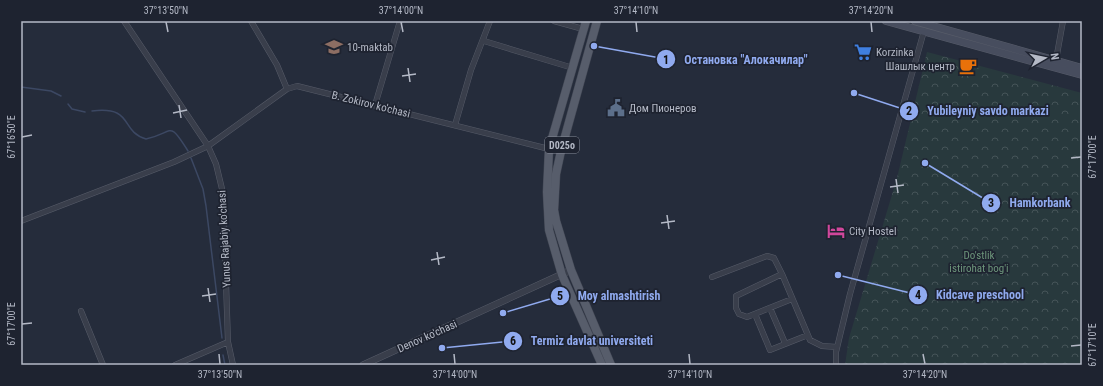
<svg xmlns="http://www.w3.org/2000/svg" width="1103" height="386" font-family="'Roboto Condensed',sans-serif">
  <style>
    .forest { fill: url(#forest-crowns) }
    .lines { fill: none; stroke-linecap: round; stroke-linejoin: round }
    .stream { stroke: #3c4863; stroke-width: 1.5 }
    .minor-casing { stroke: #575c69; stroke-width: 6 }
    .tertiary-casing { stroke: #575c69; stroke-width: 7 }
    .secondary-casing { stroke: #575c69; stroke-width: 8 }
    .primary-casing { stroke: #424754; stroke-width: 9 }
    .minor { stroke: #393e4b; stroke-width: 5 }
    .tertiary { stroke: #393e4b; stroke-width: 6 }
    .secondary { stroke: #474d5e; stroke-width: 7 }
    .primary { stroke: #575d6b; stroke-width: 8 }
    .ticks { fill: none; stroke: #b4b9c6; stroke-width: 1.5 }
    .labels { text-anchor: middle; stroke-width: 3.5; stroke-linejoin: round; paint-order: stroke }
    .shield { fill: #1e2330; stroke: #878c99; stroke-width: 1 }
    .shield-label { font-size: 10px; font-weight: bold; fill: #b4b9c6 }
    .poi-label { font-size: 11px; fill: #b4b9c6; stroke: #1e2330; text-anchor: start }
    .street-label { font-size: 11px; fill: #b4b9c6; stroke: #1e2330 }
    .park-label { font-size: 11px; fill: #6d967b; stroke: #1e2330 }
    .leader { fill: none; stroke: #90aaef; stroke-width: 1.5 }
    .callout-dot { fill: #90aaef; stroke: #1e2330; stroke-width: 1.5 }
    .mark-label { font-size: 12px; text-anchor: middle; font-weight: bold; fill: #111 }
    .callout-label { font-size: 12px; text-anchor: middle; font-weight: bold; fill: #90aaef; stroke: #1e2330; stroke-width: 3.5; stroke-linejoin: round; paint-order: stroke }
    .neatline { fill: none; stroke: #b4b9c6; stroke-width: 1.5 }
    .ticks-label { font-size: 10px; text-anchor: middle; fill: #b4b9c6 }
  </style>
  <defs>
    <pattern id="forest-crowns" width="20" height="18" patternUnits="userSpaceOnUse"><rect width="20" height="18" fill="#28393d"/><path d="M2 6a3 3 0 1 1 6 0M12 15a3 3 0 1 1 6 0" fill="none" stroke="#455458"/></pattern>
  </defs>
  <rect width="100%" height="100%" fill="#252c3b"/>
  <path class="forest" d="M927,52L1082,93V365H845L849,338L897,178Z"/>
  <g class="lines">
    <path class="stream" d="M21,87L51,91L61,96
      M68,104L72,109L85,112
      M92,111C135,106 119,131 146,139C174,133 168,119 188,151
      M191,158L203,189L206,206L222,338
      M223,355L225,365"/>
    <g class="minor-casing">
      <path id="minor" d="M124,21L208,146L216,164L223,193L228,342L233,365
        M251,21L277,65L287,89
        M554,21L583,29
        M484,41L573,68
        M1056,60L1063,21
        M375,105L400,21
        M455,125L471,70L490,21
        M21,221L174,162L208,146L287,89L297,86L549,149
        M712,277L767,256L774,258L782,274
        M792,299L747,317L739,314L736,308V296L782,274L810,340L822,346L837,347
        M770,308L785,343
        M81,311L103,365
        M755,314L770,350L808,335
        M175,365L228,342
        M836,365V352L850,294L924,31"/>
    </g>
    <g class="tertiary-casing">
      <path id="tertiary" d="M363,365L571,270"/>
    </g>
    <g class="secondary-casing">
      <path id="secondary" d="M886,21L1082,75
        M915,21L1082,68"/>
    </g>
    <g class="primary-casing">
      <path id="primary" d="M586,21L549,149L547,192L549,230L562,275L602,365
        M597,21L561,151L556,174L554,210L556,221L571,270L611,365"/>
    </g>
    <use href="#minor" class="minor"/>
    <use href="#tertiary" class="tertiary"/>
    <use href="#secondary" class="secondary"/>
    <use href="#primary" class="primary"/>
  </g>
  <path class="ticks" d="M166,22L168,32M401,22L403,32M636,22L637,32M871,22L872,32M408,68L410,82M402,76L416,74M179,105L181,118M173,113L187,110M22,137L32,135M1071,158L1081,157M896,179L898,193M890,187L904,185M667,215L669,229M661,223L675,221M437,252L439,265M431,260L445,257M208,288L210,302M202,296L216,294M22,324L32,323M1071,346L1081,345M219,354L220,364M454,354L455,364M689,354L690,364M923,354L925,364"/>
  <defs>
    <g id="school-bare" transform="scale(1.38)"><path d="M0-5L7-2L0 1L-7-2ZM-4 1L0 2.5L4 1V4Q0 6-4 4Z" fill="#8d6e63" stroke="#1e2330" stroke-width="2.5" paint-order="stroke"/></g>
    <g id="supermarket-bare" transform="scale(1.38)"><path d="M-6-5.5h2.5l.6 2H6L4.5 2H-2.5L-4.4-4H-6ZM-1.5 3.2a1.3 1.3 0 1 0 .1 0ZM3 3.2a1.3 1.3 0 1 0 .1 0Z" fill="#3f7fe0" stroke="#1e2330" stroke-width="2.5" paint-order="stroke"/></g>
    <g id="cafe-bare" transform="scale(1.38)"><path d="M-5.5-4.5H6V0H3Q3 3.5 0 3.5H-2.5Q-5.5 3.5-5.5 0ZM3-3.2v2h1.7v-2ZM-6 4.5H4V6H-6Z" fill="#e8710a" stroke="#1e2330" stroke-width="2.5" paint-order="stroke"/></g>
    <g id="civic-bare" transform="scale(1.38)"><path d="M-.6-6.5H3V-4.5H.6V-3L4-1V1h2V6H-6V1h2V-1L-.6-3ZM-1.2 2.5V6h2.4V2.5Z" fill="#5c6f8a" stroke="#1e2330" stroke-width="2.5" paint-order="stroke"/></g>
    <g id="hotel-bare" transform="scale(1.38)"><path d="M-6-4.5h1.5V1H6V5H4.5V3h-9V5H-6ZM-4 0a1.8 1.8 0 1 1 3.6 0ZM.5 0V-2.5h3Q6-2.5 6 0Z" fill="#d1479c" stroke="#1e2330" stroke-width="2.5" paint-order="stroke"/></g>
  </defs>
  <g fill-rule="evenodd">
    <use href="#school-bare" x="334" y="47"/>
    <use href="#supermarket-bare" x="863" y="52"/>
    <use href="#cafe-bare" x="968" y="66"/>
    <use href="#civic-bare" x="616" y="108"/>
    <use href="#hotel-bare" x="836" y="231"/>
  </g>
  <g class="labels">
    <rect class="shield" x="545" y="137" width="34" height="16" rx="3"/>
    <g class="shield-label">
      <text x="562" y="149">D025o</text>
    </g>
    <g class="poi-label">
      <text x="347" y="51">10-maktab</text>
      <text x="876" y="56">Korzinka</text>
      <text x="955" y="70" text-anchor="end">Шашлык центр</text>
      <text x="629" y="112">Дом Пионеров</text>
      <text x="849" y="235">City Hostel</text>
    </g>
    <g class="street-label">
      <text transform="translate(371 104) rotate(14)" y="4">B. Zokirov ko'chasi</text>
      <text transform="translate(224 239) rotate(-93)" y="4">Yunus Rajabiy ko'chasi</text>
      <text transform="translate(427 336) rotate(-24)" y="4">Denov ko'chasi</text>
    </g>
    <g class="park-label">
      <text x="979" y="259">Do'stlik<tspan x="979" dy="13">istirohat bog'i</tspan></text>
    </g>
  </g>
  <path class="leader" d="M594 46L666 59M854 93L909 111M925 163L991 203M838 275L918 295M503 313L560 296M442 348L513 341"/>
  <g class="callout-dot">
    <circle cx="594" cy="46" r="4"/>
    <circle cx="854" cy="93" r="4"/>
    <circle cx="925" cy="163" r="4"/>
    <circle cx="838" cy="275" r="4"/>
    <circle cx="503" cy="313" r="4"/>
    <circle cx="442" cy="348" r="4"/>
    <circle cx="666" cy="59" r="10"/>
    <circle cx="909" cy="111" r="10"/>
    <circle cx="991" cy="203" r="10"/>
    <circle cx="918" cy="295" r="10"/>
    <circle cx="560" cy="296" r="10"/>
    <circle cx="513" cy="341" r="10"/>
  </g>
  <g class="mark-label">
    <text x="666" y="64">1</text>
    <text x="909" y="115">2</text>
    <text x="991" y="207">3</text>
    <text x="918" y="299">4</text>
    <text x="560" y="300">5</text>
    <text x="513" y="345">6</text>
  </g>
  <g class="callout-label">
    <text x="746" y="64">Остановка "Алокачилар"</text>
    <text x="988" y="115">Yubileyniy savdo markazi</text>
    <text x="1040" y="207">Hamkorbank</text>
    <text x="980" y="299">Kidcave preschool</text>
    <text x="619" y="300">Moy almashtirish</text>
    <text x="592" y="345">Termiz davlat universiteti</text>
  </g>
  <rect width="1103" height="386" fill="none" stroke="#1e2330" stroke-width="44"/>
  <g transform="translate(1045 58) rotate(81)" stroke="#1e2330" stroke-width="3" paint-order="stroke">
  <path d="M0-3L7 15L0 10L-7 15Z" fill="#b4b9c6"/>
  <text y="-6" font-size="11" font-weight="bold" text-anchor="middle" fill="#b4b9c6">N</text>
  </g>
  <rect x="22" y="22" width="1059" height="342" class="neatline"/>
  <g class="ticks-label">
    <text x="166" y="14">37°13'50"N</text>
    <text x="401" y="14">37°14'00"N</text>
    <text x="636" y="14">37°14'10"N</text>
    <text x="871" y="14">37°14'20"N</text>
    <text transform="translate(11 137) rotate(-90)" y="4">67°16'50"E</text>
    <text transform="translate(1092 157) rotate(-90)" y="4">67°17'00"E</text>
    <text transform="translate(11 324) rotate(-90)" y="4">67°17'00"E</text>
    <text transform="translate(1092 345) rotate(-90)" y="4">67°17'10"E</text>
    <text x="220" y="378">37°13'50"N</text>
    <text x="455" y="378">37°14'00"N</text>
    <text x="690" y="378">37°14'10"N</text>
    <text x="925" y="378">37°14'20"N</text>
  </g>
</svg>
